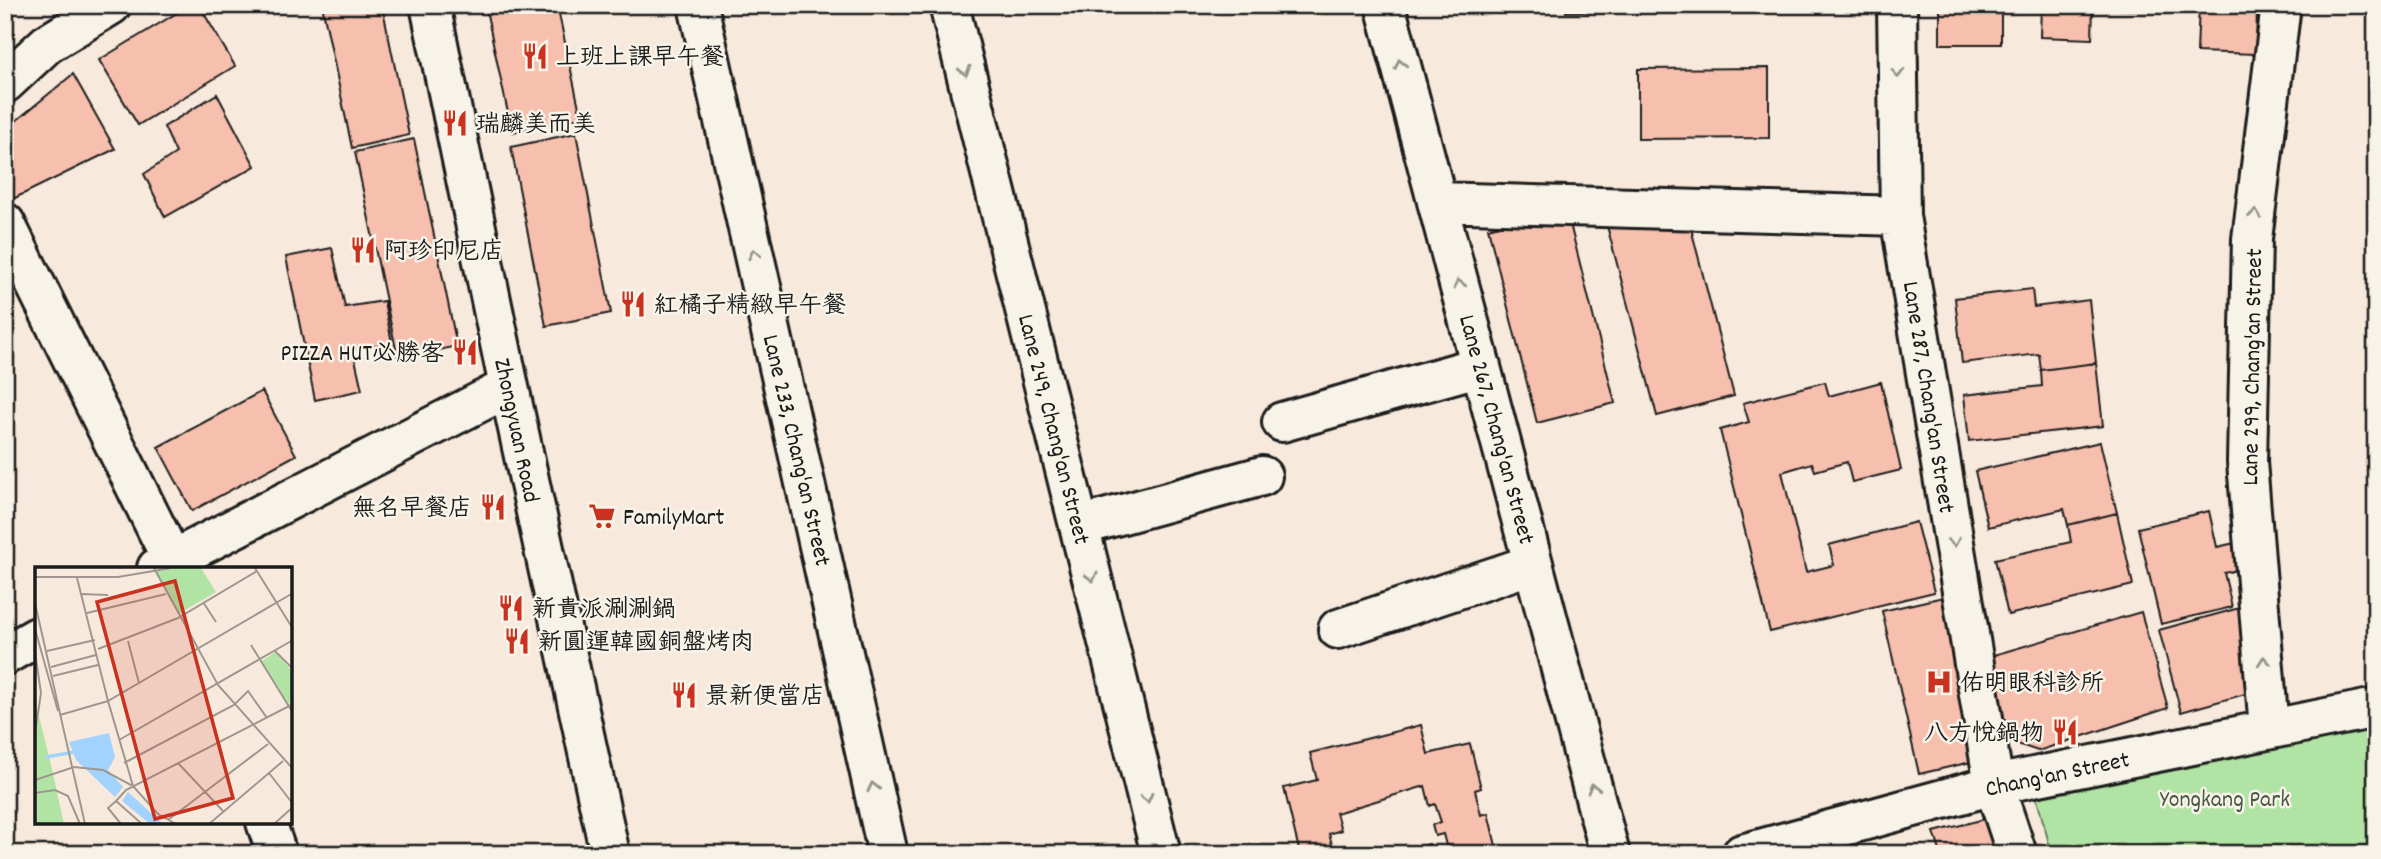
<svg xmlns="http://www.w3.org/2000/svg" width="2381" height="859" font-family="Dekko,'LXGW WenKai TC',sans-serif">
  <style>
    .green { fill: #b1e4a4; stroke: #668060; stroke-width: 2 }
    .building { fill: #f7bfad; stroke: #1c1c1c; stroke-width: 2 }
    .lines { fill: none; stroke-linecap: round; stroke-linejoin: round }
    .minor-casing { stroke: #1c1c1c; stroke-width: 44 }
    .major-casing { stroke: #1c1c1c; stroke-width: 44 }
    .minor { stroke: #f7f3e8; stroke-width: 38 }
    .major { stroke: #f7f3e8; stroke-width: 38 }
    .oneway { stroke: #94928c }
    .labels { text-anchor: middle; stroke-width: 5; stroke-linejoin: round; paint-order: stroke }
    .poi-label { font-size: 24px; fill: #1c1c1c; stroke: #f7f3e8; text-anchor: start }
    .street-label { font-size: 24px; fill: #1c1c1c; stroke: #f7f3e8 }
    .park-label { font-size: 24px; fill: #495845; stroke: #f7f3e8 }
    .inset-river { fill: none; stroke: #a2d2fe; stroke-width: 3.5 }
    .inset-road { fill: none; stroke: #9f978f; stroke-width: 2 }
    .view { fill: #c8321e; fill-opacity: 0.15; stroke: #c8321e; stroke-width: 3.5 }
    .inset-edge { fill: none; stroke: #1c1c1c; stroke-width: 3.5 }
  </style>
  <rect width="100%" height="100%" fill="#f7e9dc"/>
  <filter id="ink" filterUnits="userSpaceOnUse"><feTurbulence type="fractalNoise" baseFrequency=".0143" numOctaves="2"/><feDisplacementMap in="SourceGraphic" scale="14" xChannelSelector="R" yChannelSelector="G"/><feConvolveMatrix kernelMatrix="1 2 1 2 8 2 1 2 1" color-interpolation-filters="sRGB"/></filter>
  <g filter="url(#ink)">
    <path class="green" d="M2376,708V854H2052L2036,796Z"/>
    <path class="building" d="M190,5H199L235,66L138,125L99,60Z
      M322,5H382L409,135L352,148Z
      M485,5H557L581,117L512,132Z
      M1566,5H1639V11L1566,12Z
      M1940,5H2001V44H1940Z
      M2041,5H2093L2092,39L2040,37Z
      M2110,5H2163L2162,11L2110,9Z
      M2199,5H2257L2256,54L2197,52Z
      M1769,68V138L1638,139V69Z
      M73,74L115,149L13,199L5,188V130Z
      M217,94L255,166L165,217L144,174L176,153L164,127Z
      M576,133L611,313L546,326L511,147Z
      M414,139L457,346L398,359L355,152Z
      M1684,201L1734,396L1657,416L1606,222Z
      M1566,208L1615,403L1537,423L1488,228Z
      M332,248L345,307L384,301L392,343L353,350L362,390L315,400L286,257Z
      M2032,289L2034,307L2089,300L2096,363L2041,370L2039,354L1962,363L1955,298Z
      M2096,363L2103,426L1969,441L1964,395L2042,386L2041,370Z
      M1825,382L1829,396L1881,382L1901,470L1852,482L1847,462L1815,471L1812,463L1782,472L1806,572L1834,565L1829,545L1916,522L1934,592L1770,632L1720,430L1749,422L1743,403Z
      M262,391L296,455L192,511L158,447Z
      M2100,442L2117,513L2068,525L2064,509L1988,527L1975,471Z
      M2209,511L2217,547L2244,541L2250,567L2224,573L2232,607L2161,624L2138,528Z
      M2117,513L2133,585L2008,615L1995,559L2071,542L2068,525Z
      M1948,596L1980,760L1919,774L1882,611Z
      M2254,604L2256,691L2181,712L2159,630Z
      M2141,612L2168,708L2038,751L2011,742L1987,657Z
      M1421,725L1428,754L1470,744L1481,788L1475,790L1481,815L1488,813L1498,854H1444L1448,853L1443,834L1435,836L1432,825L1441,822L1435,804L1430,806L1425,786L1336,813L1341,830L1329,834L1335,854H1300L1284,788L1317,780L1310,753Z
      M1996,816L2033,854H1941L1934,832Z
      M1429,844L1432,854H1406L1405,851Z"/>
    <g class="lines">
      <g class="minor-casing">
        <path id="minor" d="M430,5L509,387L610,854
          M698,5L888,854
          M949,5L1161,854
          M1385,5L1610,854
          M1897,5L1900,216L1994,785L2017,854
          M1437,202L1900,216
          M5,223L176,568
          M1282,422L1481,366
          M1079,526L1262,476
          M157,568L509,387
          M1338,629L1533,564
          M5,655L37,637
          M2269,729L2247,462L2252,239L2281,5
          M266,822L277,854
          M1742,854L1994,785L2376,708"/>
      </g>
      <g class="major-casing">
        <path id="major" d="M5,83L47,44L111,5"/>
      </g>
      <use href="#minor" class="minor"/>
      <use href="#major" class="major"/>
    </g>
    <defs><path id="oneway-chevron" d="M-2-3.5L2.5 0L-2 3.5" fill="none" stroke-width="1.6" stroke-linecap="round" stroke-linejoin="round" transform="scale(1.75)"/></defs>
    <g class="oneway">
      <use href="#oneway-chevron" transform="translate(1400 64) rotate(-105)"/>
      <use href="#oneway-chevron" transform="translate(965 71) rotate(76)"/>
      <use href="#oneway-chevron" transform="translate(1898 73) rotate(89)"/>
      <use href="#oneway-chevron" transform="translate(2255 214) rotate(-83)"/>
      <use href="#oneway-chevron" transform="translate(754 254) rotate(-103)"/>
      <use href="#oneway-chevron" transform="translate(1459 284) rotate(-105)"/>
      <use href="#oneway-chevron" transform="translate(1954 542) rotate(81)"/>
      <use href="#oneway-chevron" transform="translate(1092 577) rotate(76)"/>
      <use href="#oneway-chevron" transform="translate(2264 661) rotate(-95)"/>
      <use href="#oneway-chevron" transform="translate(873 787) rotate(-103)"/>
      <use href="#oneway-chevron" transform="translate(1593 788) rotate(-105)"/>
      <use href="#oneway-chevron" transform="translate(1147 798) rotate(76)"/>
    </g>
  </g>
  <defs>
    <g id="restaurant-bare" transform="scale(2.1)"><path d="M-5-6h1v4h1v-4h1v4h1v-4h1v5L-1.5 .5V6h-2V.5L-5-1ZM5-6V6H3V1.5H1.5Q1.5-4 5-6Z" fill="#c8321e" stroke="#f7f3e8" stroke-width="2.5" paint-order="stroke"/></g>
    <g id="supermarket-bare" transform="scale(2.1)"><path d="M-6-5.5h2.5l.6 2H6L4.5 2H-2.5L-4.4-4H-6ZM-1.5 3.2a1.3 1.3 0 1 0 .1 0ZM3 3.2a1.3 1.3 0 1 0 .1 0Z" fill="#c8321e" stroke="#f7f3e8" stroke-width="2.5" paint-order="stroke"/></g>
    <g id="hospital-bare" transform="scale(2.1)"><path d="M-5-5h3v3.5h4V-5h3V5h-3V1.5h-4V5h-3Z" fill="#c8321e" stroke="#f7f3e8" stroke-width="2.5" paint-order="stroke"/></g>
  </defs>
  <g fill-rule="evenodd">
    <use href="#restaurant-bare" x="535" y="56"/>
    <use href="#restaurant-bare" x="455" y="123"/>
    <use href="#restaurant-bare" x="363" y="250"/>
    <use href="#restaurant-bare" x="633" y="304"/>
    <use href="#restaurant-bare" x="465" y="352"/>
    <use href="#restaurant-bare" x="493" y="507"/>
    <use href="#supermarket-bare" x="602" y="516"/>
    <use href="#restaurant-bare" x="511" y="608"/>
    <use href="#restaurant-bare" x="517" y="641"/>
    <use href="#hospital-bare" x="1939" y="682"/>
    <use href="#restaurant-bare" x="684" y="695"/>
    <use href="#restaurant-bare" x="2065" y="732"/>
  </g>
  <g class="labels">
    <g class="poi-label">
      <text x="556" y="64">上班上課早午餐</text>
      <text x="476" y="131">瑞麟美而美</text>
      <text x="384" y="258">阿珍印尼店</text>
      <text x="654" y="312">紅橘子精緻早午餐</text>
      <text x="444" y="360" text-anchor="end">PIZZA HUT必勝客</text>
      <text x="472" y="515" text-anchor="end">無名早餐店</text>
      <text x="623" y="524">FamilyMart</text>
      <text x="532" y="616">新貴派涮涮鍋</text>
      <text x="538" y="649">新圓運韓國銅盤烤肉</text>
      <text x="1960" y="690">佑明眼科診所</text>
      <text x="705" y="703">景新便當店</text>
      <text x="2044" y="740" text-anchor="end">八方悅鍋物</text>
    </g>
    <g class="street-label">
      <text transform="translate(2251 367) rotate(-89)" y="8">Lane 299, Chang'an Street</text>
      <text transform="translate(1930 397) rotate(81)" y="8">Lane 287, Chang'an Street</text>
      <text transform="translate(1055 429) rotate(76)" y="8">Lane 249, Chang'an Street</text>
      <text transform="translate(1498 429) rotate(75)" y="8">Lane 267, Chang'an Street</text>
      <text transform="translate(518 430) rotate(78)" y="8">Zhongyuan Road</text>
      <text transform="translate(798 450) rotate(77)" y="8">Lane 233, Chang'an Street</text>
      <text transform="translate(2057 773) rotate(-12)" y="8">Chang'an Street</text>
    </g>
    <g class="park-label">
      <text x="2225" y="806">Yongkang Park</text>
    </g>
  </g>
  <g transform="translate(35 567)">
    <rect width="257" height="257" fill="#f7e9dc"/>
    <path d="M136,1H166L181,25L143,47L120,5ZM240,85L257,104V134L252,138L227,94ZM0,133L16,198L29,257H0Z" fill="#b1e4a4"/>
    <path d="M74,166L80,190L73,203L88,220L80,230L41,193L34,175ZM93,225L128,257H115L87,234Z" fill="#a2d2fe"/>
    <path class="inset-river" d="M11,190L40,185"/>
    <path class="inset-road" d="M119,1L183,118L258,202M220,1L258,62M0,10H83L136,1M42,11L73,134L258,26M47,27L73,28M168,35L181,55M0,36L50,257M52,46L131,27M0,62L23,144M93,74L104,116M216,78L258,146M63,82L143,51L222,4M12,84L60,73M240,84L258,102M0,85L6,126L0,166M16,100L61,88M18,109L63,98M25,148L73,134L98,219M84,173L258,73M89,196L199,138L213,124L232,151M143,196L188,244M234,206L258,237M0,213L39,200L68,203L98,219L123,247L141,257M0,226L20,223L33,229L45,257M81,234L73,241L86,257M133,253L233,177M107,257L81,234L91,223L258,137M174,257L248,194M239,257L258,240"/>
    <path class="view" d="M140,14L198,231L120,252L62,35Z"/>
    <rect width="257" height="257" class="inset-edge"/>
  </g>
  <rect width="2381" height="859" fill="none" stroke="#f7f3e8" stroke-width="28"/>
  <rect x="14" y="14" width="2353" height="831" fill="none" stroke="#1c1c1c" stroke-width="2.5" filter="url(#ink)"/>
</svg>
